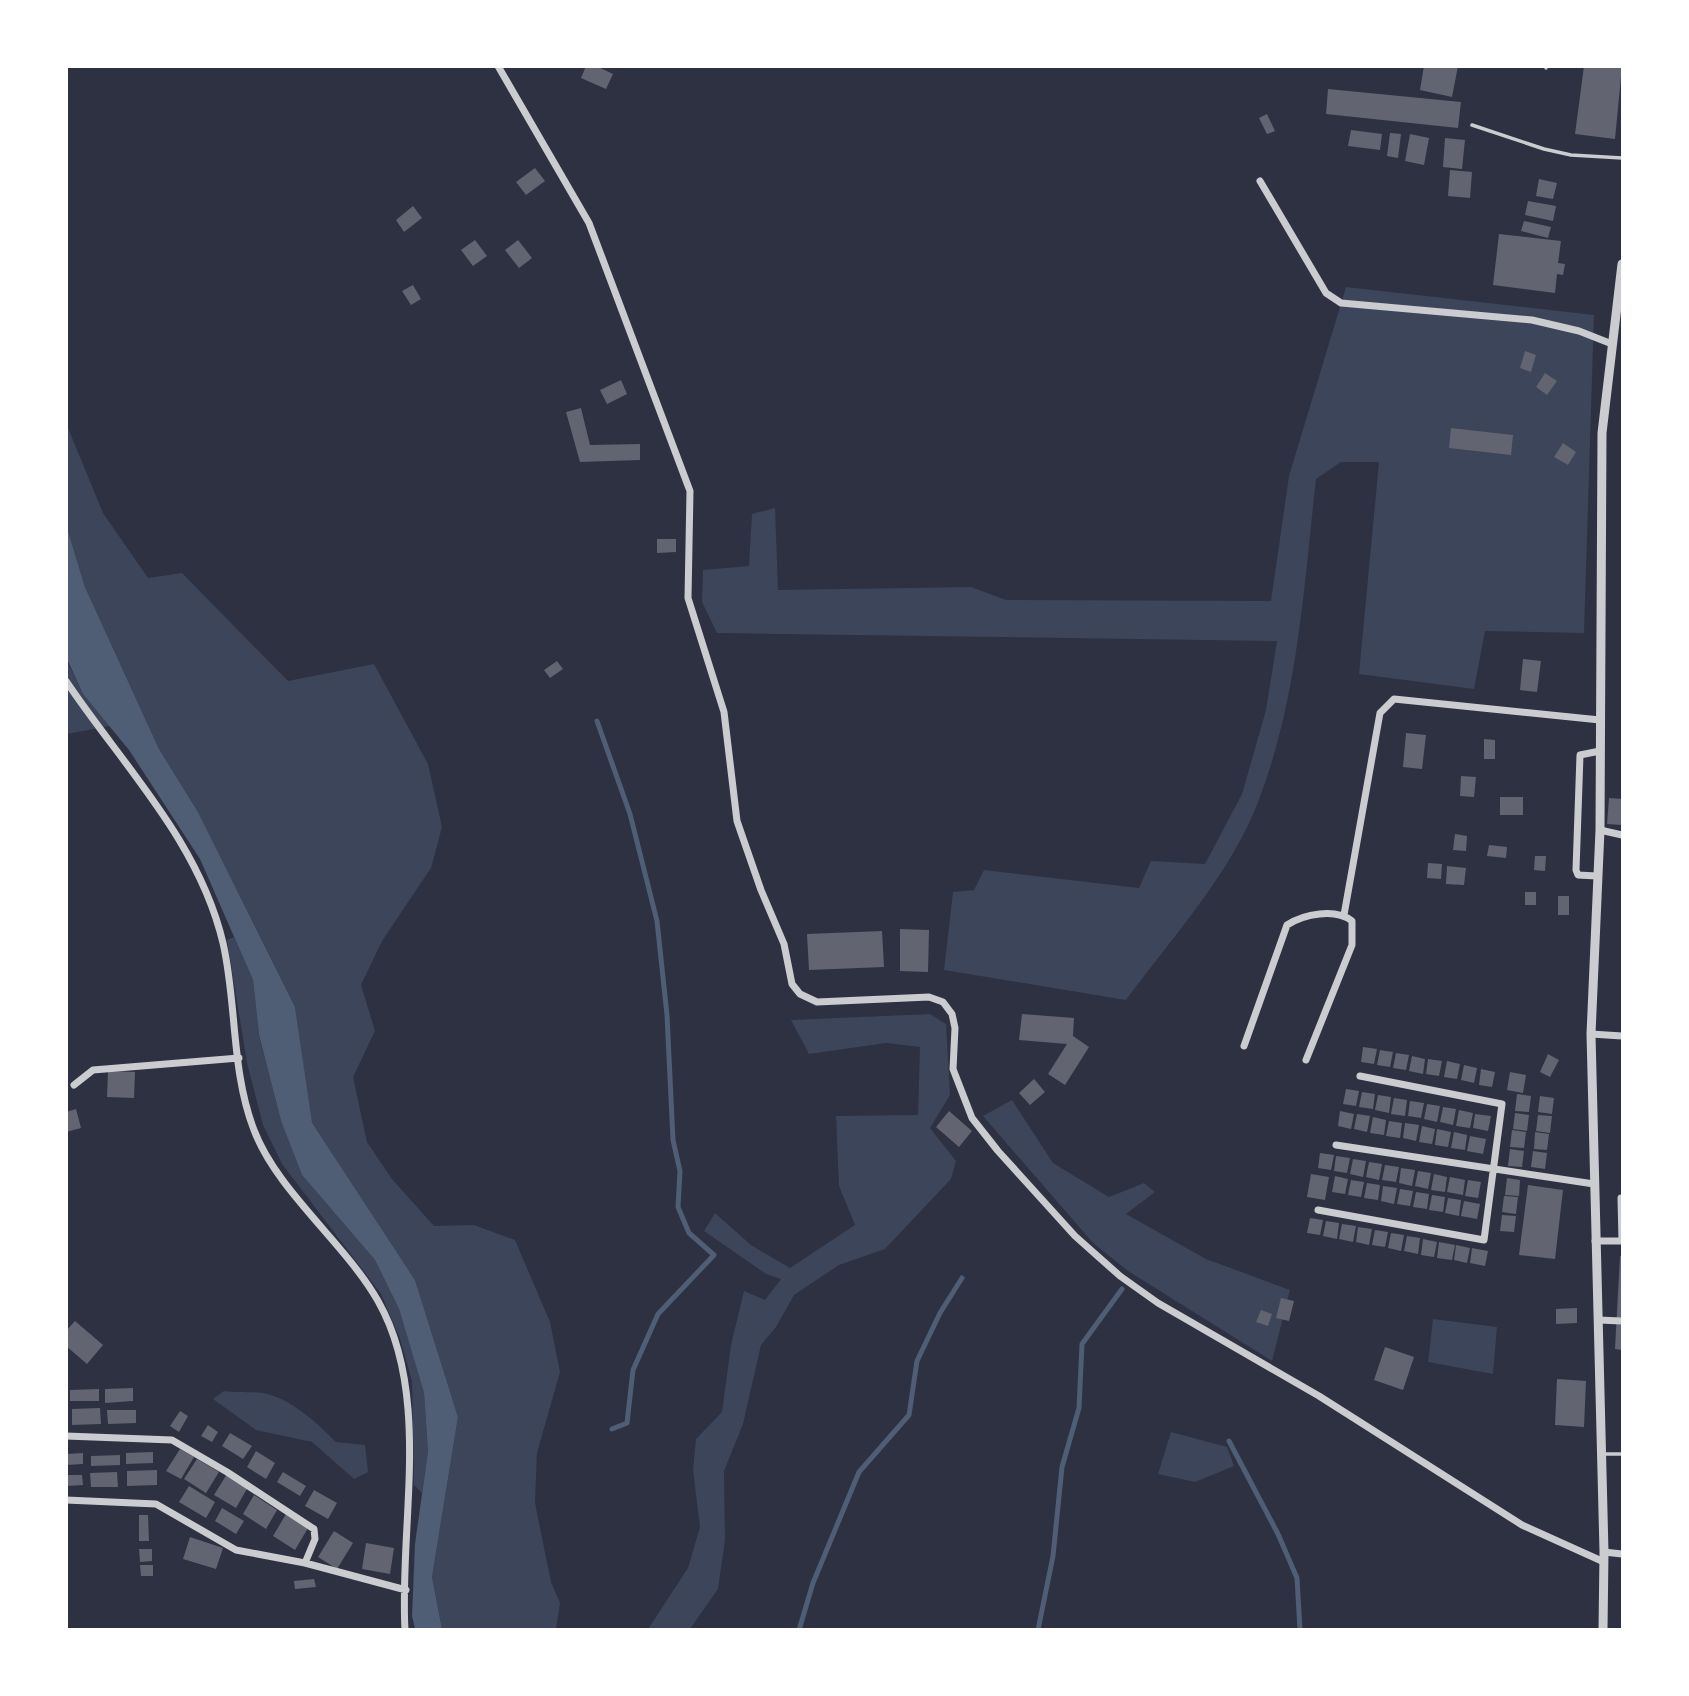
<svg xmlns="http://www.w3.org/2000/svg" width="1689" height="1696" font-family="Bitter,serif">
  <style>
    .green { fill: #3c4559 }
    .water { fill: #4f5d75 }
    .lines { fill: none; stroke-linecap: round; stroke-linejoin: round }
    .stream { stroke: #4f5d75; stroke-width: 5 }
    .building { fill: #626471 }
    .service { stroke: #caccd0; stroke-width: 3.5 }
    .minor { stroke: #caccd0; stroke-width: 7 }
    .tertiary { stroke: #caccd0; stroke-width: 9 }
  </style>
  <rect width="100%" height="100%" fill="#2d3142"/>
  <path class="green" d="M1346,287L1594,315L1584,633L1485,631L1474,689L1359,674L1379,462H1341L1316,479C1304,586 1298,696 1260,797C1233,871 1172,938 1126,1000L944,970L953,892L974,890L984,870L1139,888L1151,861L1205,864L1242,794L1266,710L1277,641L717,633L702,602L703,570L749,566L752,514L775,508L778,590L971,587L1006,600L1271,601L1289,476Z
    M66,423L103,513L148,578L182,573L288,681L374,664L428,764L442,827L431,868L382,941L361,985L375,1031L353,1077L367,1142L392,1179L434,1226L474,1225L515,1240L550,1322L560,1372L537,1453L535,1503L551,1582L560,1603L556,1629H442L432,1577L458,1417L415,1280L311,1123L295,1007L198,812L159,749L85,587L67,528Z
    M66,659L83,694L110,726L67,734Z
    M234,937L253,980L259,1036L281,1121L302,1175L375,1260L399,1309L424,1393L428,1451L422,1493L414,1485L412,1381L400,1339L381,1294L282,1164L263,1125L247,1063L227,940Z
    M930,1014L946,1024L950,1095L930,1128L956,1161L951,1179L885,1249L839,1265L794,1295L776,1327L761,1345L743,1424L724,1471L725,1540L718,1589L690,1629H648L688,1568L700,1527L693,1470L696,1439L722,1412L731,1345L744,1291L765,1300L781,1279L766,1274L704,1231L715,1213L751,1245L790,1268L855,1225L839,1186L836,1116L918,1115L920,1047L886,1043L809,1054L791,1020Z
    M1012,1100L1053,1163L1109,1197L1144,1183L1155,1192L1126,1214L1206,1259L1290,1290L1272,1361L1128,1271L1093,1243L983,1116Z
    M1433,1319L1497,1327L1493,1374L1428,1362Z
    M224,1391C237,1393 257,1391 268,1394C295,1402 317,1423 336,1442L365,1445L368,1472L354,1479L312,1442L256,1430L213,1399Z
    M1171,1432L1227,1447L1234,1466L1195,1482L1158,1474Z"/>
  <path class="water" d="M67,528L85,587L159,749L198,812L295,1007L312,1123L415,1280L458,1417L432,1577L442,1629H415L412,1616L415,1544L428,1451L424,1393L399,1309L375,1260L302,1175L281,1121L259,1035L253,980L200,859L129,750L83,694L67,659Z"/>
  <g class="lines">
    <path class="stream" d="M597,721L630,814L657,921L667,1015L673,1140L680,1171L678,1207L689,1233L714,1255L658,1314L633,1370L627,1423L612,1429
      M1229,1441L1278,1534L1297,1578L1300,1630
      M799,1630L813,1583L859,1472L909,1415L917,1361L940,1313L962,1278
      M1038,1630L1053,1556L1062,1467L1079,1408L1082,1344L1122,1289"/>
  </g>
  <path class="building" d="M586,66H596L613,74L606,89L581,78Z
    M1424,66H1458L1452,97L1420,90Z
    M1584,66H1622L1615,139L1575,134Z
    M1328,89L1461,102L1458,128L1326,114Z
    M1267,114L1275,131L1267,134L1259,118Z
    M1351,130L1382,134L1380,150L1348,146Z
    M1390,133L1401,134L1398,158L1387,156Z
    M1410,134L1429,138L1424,165L1405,161Z
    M1445,138L1465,140L1462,169L1443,167Z
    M535,168L545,181L526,195L516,182Z
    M1450,170L1472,172L1470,198L1448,196Z
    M1539,179L1557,183L1553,199L1536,196Z
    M1528,201L1556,206L1553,221L1525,215Z
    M413,206L422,218L404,232L396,220Z
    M1524,221L1551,227L1548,238L1521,231Z
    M1499,234L1561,241L1558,263L1565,264L1563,275L1557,274L1555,293L1493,285Z
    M475,240L487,256L473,266L461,250Z
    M518,240L532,258L519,268L505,250Z
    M413,285L421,299L411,305L402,291Z
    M1525,351L1536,355L1531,372L1520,368Z
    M1545,373L1557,381L1547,395L1536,387Z
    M621,380L627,394L607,404L600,390Z
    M581,408L590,445L640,444V460L580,462L566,412Z
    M1451,428L1513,435L1511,455L1449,448Z
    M1563,443L1576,452L1568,465L1554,457Z
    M657,539H676V552L657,553Z
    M1523,659L1541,661L1537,692L1520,690Z
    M557,661L563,669L550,678L544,670Z
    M1406,733L1426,735L1422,769L1403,767Z
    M1484,739L1495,740V759H1484Z
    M1461,776L1476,777L1474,797L1460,796Z
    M1500,797H1523V815H1500Z
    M1609,798L1622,799V825L1607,824Z
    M1455,834L1467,836L1466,851L1453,850Z
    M1489,845L1507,847L1506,858L1487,856Z
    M1535,856H1546L1545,871L1534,870Z
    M1428,863L1442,864L1441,879L1427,878Z
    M1447,866L1466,868L1464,885L1446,884Z
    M1525,892H1536V905H1525Z
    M1558,896H1569V915H1558Z
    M900,929L929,930L928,972L900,971Z
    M882,931L884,967L809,970L807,934Z
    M1022,1014L1074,1018L1073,1036L1089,1047L1065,1085L1048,1074L1067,1044L1019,1040Z
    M1363,1047L1377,1049L1374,1064L1361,1062Z
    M1380,1050L1393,1052L1390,1067L1377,1065Z
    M1396,1053L1409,1055L1406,1070L1393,1068Z
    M1548,1054L1559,1060L1550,1077L1540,1072Z
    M1412,1056L1425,1059L1423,1074L1409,1071Z
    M1428,1059L1442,1061L1439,1076L1426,1074Z
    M1447,1061L1460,1064L1457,1079L1444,1077Z
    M1464,1065L1477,1068L1474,1083L1461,1080Z
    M1481,1069L1495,1072L1492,1087L1479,1085Z
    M108,1071L135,1072L134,1098L107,1097Z
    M1510,1072L1526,1075L1523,1093L1507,1090Z
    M1034,1079L1045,1092L1030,1105L1019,1093Z
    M1346,1089L1359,1091L1356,1106L1343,1104Z
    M1362,1092L1375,1094L1373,1109L1359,1107Z
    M1517,1094L1531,1096L1529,1112L1515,1111Z
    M1378,1095L1391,1097L1389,1113L1375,1110Z
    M1540,1096L1554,1098L1552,1114L1538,1112Z
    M1394,1098L1407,1100L1405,1116L1391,1114Z
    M1410,1101L1424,1103L1421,1118L1408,1116Z
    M1427,1104L1440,1106L1437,1122L1424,1119Z
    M1443,1107L1456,1109L1453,1125L1440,1122Z
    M76,1109L81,1128L66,1132V1112Z
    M1459,1110L1473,1113L1470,1128L1456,1126Z
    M949,1111L972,1131L959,1147L936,1127Z
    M1340,1111L1354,1114L1351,1129L1338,1126Z
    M1515,1113L1529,1115L1527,1131L1513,1129Z
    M1357,1114L1370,1116L1367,1132L1354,1129Z
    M1475,1114L1491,1116L1488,1131L1473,1128Z
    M1538,1115L1552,1116L1550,1133L1536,1131Z
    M1373,1117L1386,1120L1384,1135L1370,1133Z
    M1389,1121L1402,1123L1400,1138L1386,1136Z
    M1405,1123L1419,1125L1416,1141L1403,1138Z
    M1422,1126L1435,1129L1432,1144L1419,1142Z
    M1437,1129L1451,1132L1448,1147L1435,1145Z
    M1512,1130L1526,1132L1524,1148L1510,1147Z
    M1454,1132L1467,1135L1465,1150L1451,1148Z
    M1535,1132L1549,1134L1547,1150L1534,1149Z
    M1470,1136L1486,1139L1483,1154L1467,1151Z
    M1510,1149L1524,1151L1522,1167L1508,1166Z
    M1533,1151L1547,1153L1545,1169L1531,1167Z
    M1320,1153L1334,1155L1331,1170L1318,1168Z
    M1336,1156L1350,1158L1347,1173L1334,1171Z
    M1353,1159L1366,1161L1363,1177L1350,1174Z
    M1369,1162L1382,1164L1379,1180L1366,1177Z
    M1385,1165L1399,1167L1396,1182L1382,1180Z
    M1401,1168L1415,1170L1412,1186L1399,1183Z
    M1418,1171L1431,1173L1428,1189L1415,1186Z
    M1311,1174L1329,1177L1325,1200L1307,1197Z
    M1434,1174L1447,1177L1445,1192L1431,1190Z
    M1335,1176L1348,1179L1345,1194L1332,1192Z
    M1450,1177L1465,1180L1463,1195L1447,1192Z
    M1507,1178L1520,1180L1519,1196L1505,1195Z
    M1351,1180L1364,1182L1361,1197L1348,1195Z
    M1468,1180L1481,1182L1478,1198L1465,1196Z
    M1367,1183L1380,1185L1378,1200L1364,1198Z
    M1528,1185L1563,1190L1555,1259L1519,1255Z
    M1383,1186L1397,1188L1394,1204L1381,1201Z
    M1400,1189L1413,1191L1410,1206L1397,1204Z
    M1416,1192L1429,1194L1427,1209L1413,1207Z
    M1432,1195L1445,1197L1443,1212L1429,1210Z
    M1504,1196L1518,1197L1516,1214L1502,1212Z
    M1448,1198L1461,1200L1459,1216L1445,1213Z
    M1464,1201L1480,1204L1477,1219L1461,1216Z
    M1502,1215L1516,1216L1514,1232L1500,1231Z
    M1310,1218L1323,1220L1320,1235L1307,1233Z
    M1326,1221L1339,1223L1337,1239L1323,1236Z
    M1342,1224L1356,1226L1353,1242L1339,1239Z
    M1358,1227L1372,1229L1369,1245L1356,1242Z
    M1375,1230L1388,1232L1385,1247L1372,1245Z
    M1391,1233L1404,1235L1401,1251L1388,1248Z
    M1407,1236L1420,1238L1418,1254L1404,1251Z
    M1423,1239L1437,1242L1434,1257L1421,1255Z
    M1439,1242L1455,1245L1452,1260L1437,1258Z
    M1456,1245L1470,1248L1467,1263L1454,1260Z
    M1472,1248L1488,1251L1485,1266L1470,1263Z
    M1620,1256H1622V1350L1615,1349Z
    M1281,1298L1294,1301L1289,1321L1276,1318Z
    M1577,1308V1323L1556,1324V1309Z
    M1261,1310L1272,1314L1268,1326L1256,1322Z
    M75,1321L103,1345L87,1364L66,1346V1331Z
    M1385,1347L1414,1357L1403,1390L1374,1380Z
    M1557,1379L1586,1381L1584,1427L1555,1425Z
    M133,1388V1401L105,1403V1389Z
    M99,1389V1401H70V1390Z
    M100,1408L101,1424L72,1425V1409Z
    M107,1410H136V1423L108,1424Z
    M180,1411L188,1416L179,1432L170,1426Z
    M208,1425L218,1432L212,1442L201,1436Z
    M230,1433L252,1446L243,1459L222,1446Z
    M180,1449L194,1457L181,1479L166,1471Z
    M256,1451L275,1463L266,1479L247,1467Z
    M153,1452V1463L126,1464V1453Z
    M83,1453V1464L66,1465V1454Z
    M120,1455V1465L91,1466V1456Z
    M197,1459L219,1472L206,1493L184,1479Z
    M157,1470V1485L127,1486V1471Z
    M117,1472L118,1487H91L90,1473Z
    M283,1472L306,1486L300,1496L277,1482Z
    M227,1474L248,1487L236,1508L214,1495Z
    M66,1475H82L83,1485L66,1486Z
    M189,1486L215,1502L206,1518L179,1502Z
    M314,1490L337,1503L328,1519L305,1506Z
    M254,1495L277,1510L266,1529L243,1514Z
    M222,1508L244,1521L236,1534L215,1521Z
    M286,1514L308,1528L295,1550L273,1536Z
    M139,1515H148L149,1541H139Z
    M334,1531L353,1543L337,1569L318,1557Z
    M190,1537L223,1548L216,1569L183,1559Z
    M366,1543L394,1548L390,1574L362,1569Z
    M139,1549H152V1561L140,1562Z
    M140,1565H153V1576H141Z
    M314,1579L316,1587L295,1589L294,1581Z"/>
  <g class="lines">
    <path class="service" d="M1546,68V66
      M1472,125L1544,149L1571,155L1622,158
      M1603,1454H1622"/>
    <path class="minor" d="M498,66L589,223L690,491L688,598L724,712L737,821L761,890L784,944L792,984L800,994L817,1002L929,997L943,1002L952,1014L955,1028L953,1069L972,1118L998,1151L1075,1236L1120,1276L1158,1303L1319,1396L1522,1525L1604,1562
      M1260,181L1326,293L1341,303L1532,320L1579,331L1612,344
      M66,681C123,766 199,841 223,943C237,1004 231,1071 254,1130C277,1191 345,1243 378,1301C432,1396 399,1525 405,1630
      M1600,830L1622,835
      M1597,876L1578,875L1576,870L1580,755L1600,751
      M1344,915L1380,713L1394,699L1600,720
      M1591,1034L1622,1036
      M1244,1046L1287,925C1304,914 1335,908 1352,921V945L1306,1060
      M74,1085L93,1070L239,1058
      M1336,1145L1594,1184
      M1621,1198L1622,1241
      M1318,1210L1484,1240L1502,1104L1360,1076
      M1595,1241H1622
      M1598,1320L1622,1321
      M66,1436L172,1440L227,1472L314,1529L315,1539L305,1563
      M66,1500L156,1504L236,1550L305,1563L406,1590
      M1604,1552L1622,1554"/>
    <path class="tertiary" d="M1603,1630L1604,1552L1591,1034L1600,830L1602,433L1622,264"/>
  </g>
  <rect width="1689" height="1696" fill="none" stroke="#ffffff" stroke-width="136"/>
</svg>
